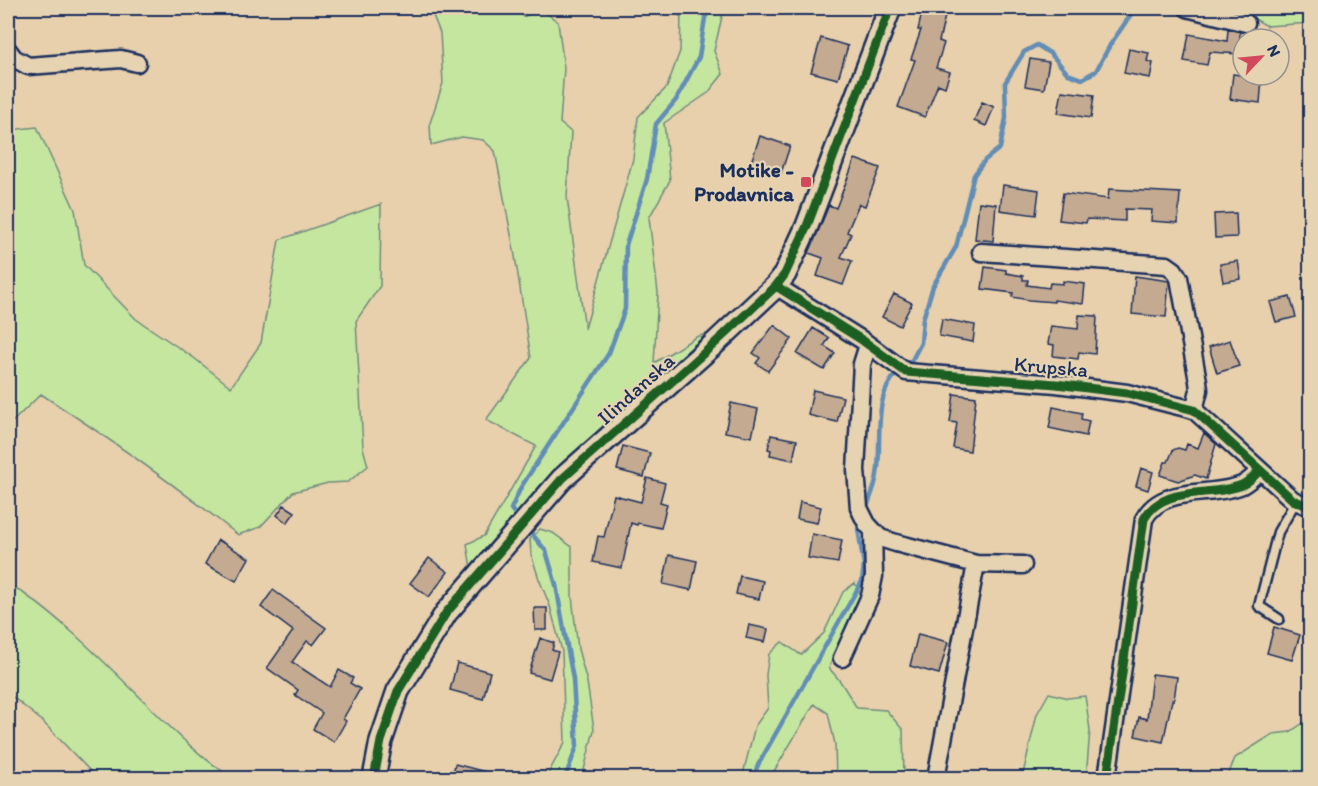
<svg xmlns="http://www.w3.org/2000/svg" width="1318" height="786" font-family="Itim,sans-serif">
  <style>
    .green { fill: #c5e69f; stroke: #708a7e; stroke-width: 1.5 }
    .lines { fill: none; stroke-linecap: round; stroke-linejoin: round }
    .stream { stroke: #628db6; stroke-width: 4.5 }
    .building { fill: #c3aa91; stroke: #1b2f5e; stroke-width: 1.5 }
    .service-casing { stroke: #1b2f5e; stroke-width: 13 }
    .minor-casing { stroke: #1b2f5e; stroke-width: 21 }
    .tertiary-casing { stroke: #1b2f5e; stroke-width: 26 }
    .service { stroke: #e5d3b1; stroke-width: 8 }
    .minor { stroke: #e5d3b1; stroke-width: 16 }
    .tertiary { stroke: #e5d3b1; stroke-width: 21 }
    .cycleway-casing { stroke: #e5d3b1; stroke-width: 13 }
    .cycleway { stroke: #1b5e20; stroke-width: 9 }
    .poi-dot { fill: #d1495b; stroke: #e5d3b1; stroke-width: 2 }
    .labels { text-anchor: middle; stroke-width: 4.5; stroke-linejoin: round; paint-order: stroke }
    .poi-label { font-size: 21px; font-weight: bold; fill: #1b2f5e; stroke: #e5d3b1; text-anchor: end }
    .street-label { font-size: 21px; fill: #1b2f5e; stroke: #e5d3b1 }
  </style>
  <rect width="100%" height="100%" fill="#e7d0ab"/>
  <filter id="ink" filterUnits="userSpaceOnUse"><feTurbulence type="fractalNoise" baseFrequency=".0167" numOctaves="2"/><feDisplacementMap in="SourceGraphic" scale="12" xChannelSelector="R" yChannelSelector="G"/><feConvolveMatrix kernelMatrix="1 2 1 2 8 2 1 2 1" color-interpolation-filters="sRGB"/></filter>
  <g filter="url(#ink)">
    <path class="green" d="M430,8H518L523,17L541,9L558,22L564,68L560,123L571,132L567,197L585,329L633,159L638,117L667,87L680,51L681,17L668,8H686L687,9L689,8H724L714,51L723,74L708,93L664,123L670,180L649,218L658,293L654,363L696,337L706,334L563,464L471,568L467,544L484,536L536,446L486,420L531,358L514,250L495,151L483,140L462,137L431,145L430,123L443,83L440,33Z
      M1235,8H1310V23L1267,26Z
      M37,127L75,210L84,265L136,319L194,358L231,387L261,343L279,240L381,204L380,286L356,321L363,448L368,466L348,482L328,483L293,492L260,527L238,535C175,485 109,438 41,394L8,426V128L10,130Z
      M540,529L553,533L572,547V596L578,649L587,682L594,730L582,778H549V772L565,742L562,651L550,606L539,579L531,554L530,539Z
      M8,583C59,615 103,661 146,703C173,730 200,758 233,778H102L95,776L42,721L8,693Z
      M855,583L861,596L829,668L840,681L857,708L886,710L903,730L904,778H836L835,744L828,713L814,704L770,778H742L755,726L768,708L766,675L769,654L782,642L801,655L824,633L843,592Z
      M1049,693L1068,698L1085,696L1090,730L1086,778H1022L1037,714Z
      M1309,719L1310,720V778H1227L1235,758L1273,734L1290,732Z"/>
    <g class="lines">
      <path class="stream" d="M905,367L912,360L921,343L923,319L933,286L956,247L974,175L985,160L1000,148L1006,118L1005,83L1024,52L1037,45L1051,54L1068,74L1082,79L1096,71L1110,45L1132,13L1140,8
        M866,510C870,498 875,487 877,475C883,442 871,398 898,372
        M519,519L511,509L521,487L609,353L625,309L626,245L647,179L656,124L676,100L699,57L705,18L710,8
        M527,528L546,551L556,585L573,679L577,746L565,778
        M753,778L758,765L862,581L864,565L858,529L860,523"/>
    </g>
    <path class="building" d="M923,8H947L939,41L944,43L936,68L950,72L945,87L938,84L925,117L898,107L915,60L911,59L921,30H918Z
      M1228,29L1240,32L1239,54L1210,52L1207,65L1184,61L1189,34L1227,41Z
      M821,38L848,46L838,79L811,72Z
      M1129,49L1149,53L1147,61L1153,63L1150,78L1124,73Z
      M1030,59L1049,62L1044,89L1025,86Z
      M1233,74L1262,78L1260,103L1230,99Z
      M1062,91L1094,95L1091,118L1058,113Z
      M982,102L994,107L986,126L974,121Z
      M760,136L790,146L780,176L750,165Z
      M855,159L880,168L865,206L859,204L847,232L851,234L841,257L852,261L843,285L817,276L823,258L809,253L829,205L836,208Z
      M1003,185L1039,190L1036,215L1000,210Z
      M1109,189L1180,193L1178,223L1151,221L1152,210L1125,209V221L1087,219L1086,223L1059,220L1063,193L1108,199Z
      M979,202L996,204L993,241L975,239Z
      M1236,213L1237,237L1215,238L1214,214Z
      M1238,261L1241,279L1223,282L1220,264Z
      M985,267L1006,270V273L1023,276V280H1028L1027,285L1049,288L1050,283L1063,284V281L1085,284L1083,304L1054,300V302L1029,300L1012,297L1013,293L982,289Z
      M1135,276L1169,281L1166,317L1132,314Z
      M894,294L912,303L900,326L882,317Z
      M1290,297L1296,317L1276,322L1270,302Z
      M1079,315L1097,316L1095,354L1079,352L1078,359L1053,356L1054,345L1048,344L1051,326L1078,329Z
      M942,319L975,325L973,342L939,336Z
      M774,325L792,339L768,371L756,363L760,358L753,353Z
      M813,328L829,338L824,346L835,353L824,370L797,354Z
      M1230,340L1239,366L1217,373L1209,347Z
      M813,390L843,397L837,422L808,415Z
      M954,394L976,397L970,451L953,448L957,423L950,422Z
      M731,403L758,409L752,437L725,432Z
      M1053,407L1082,413L1081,419L1089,421L1086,436L1049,428Z
      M1204,433L1216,444L1206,479L1195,475L1178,481L1160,475L1165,462H1168L1173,450L1178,448L1185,450L1187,444L1198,448Z
      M771,435L797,440L793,460L770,455L771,450L768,449Z
      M623,446L650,453L644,477L617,470Z
      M1141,468L1153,472L1148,490L1136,486Z
      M647,478L665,483L660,502L667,504L661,528L638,523L637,525L631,523L622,568L593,562L598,536L604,537L614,495L641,502Z
      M800,502L821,507L817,523L797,519Z
      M284,505L295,512L287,523L277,515Z
      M812,534L842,540L838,563L808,558Z
      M218,540L249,558L236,581L205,564Z
      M669,555L697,561L691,590L663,584Z
      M429,558L448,572L429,597L410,583Z
      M740,576L763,581L759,599L736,594Z
      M273,590L326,628L313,645L307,641L292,662L330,687L339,670L353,678L350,683L360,689L343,719L346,721L334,742L313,729L322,713L295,695L298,690L267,668L293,631L261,607Z
      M534,608H547V630H535Z
      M749,625L768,629L765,642L746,638Z
      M1274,627L1300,635L1292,660L1267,653Z
      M918,634L948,642L939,674L910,666Z
      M540,638L554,643L552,650L558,652L550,679L529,673Z
      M457,663L490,672L483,699L450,690Z
      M1152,674L1177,677L1174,700H1172L1163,742L1135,736L1139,717L1147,719Z
      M455,764L494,774L493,778H452Z"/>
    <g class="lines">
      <g class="service-casing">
        <path id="service" d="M1279,619L1259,606L1278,532L1296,501"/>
      </g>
      <g class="minor-casing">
        <path id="minor" d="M1187,8L1246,23
          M8,50L14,58L28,66L121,59L137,63
          M981,252L1167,265L1174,270L1179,278L1198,381L1199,390L1194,410
          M776,286L862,340L906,372L1056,384L1127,393L1194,410L1293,500L1310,507
          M868,345L862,364L856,470L859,508L867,524L880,538L896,543L976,564L1023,565
          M842,658L870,596L874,576L873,532
          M936,778L976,564
          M1107,778L1144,519C1163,484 1211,498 1242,485C1250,481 1254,476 1260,470"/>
      </g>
      <g class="tertiary-casing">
        <path id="tertiary" d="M374,778L381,741L398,691L446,613L562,479L713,345L776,286L785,274L807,226L890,8"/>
      </g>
      <use href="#service" class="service"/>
      <use href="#minor" class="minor"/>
      <use href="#tertiary" class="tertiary"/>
      <g class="cycleway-casing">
        <path id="cycleway" d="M776,286L862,340L906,372L1056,384L1127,393L1194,410L1293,500L1310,507
          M374,778L381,741L398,691L446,613L562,479L713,345L776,286L785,274L807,226L890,8
          M1107,778L1144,519C1163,484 1211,498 1242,485C1250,481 1254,476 1260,470"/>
      </g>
      <use href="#cycleway" class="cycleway"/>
    </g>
  </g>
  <rect class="poi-dot" x="800" y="176" width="12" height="12" rx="3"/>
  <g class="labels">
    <g class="poi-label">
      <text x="794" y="177">Motike -<tspan x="794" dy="24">Prodavnica</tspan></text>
    </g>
    <g class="street-label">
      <text transform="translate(1051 367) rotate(5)" y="7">Krupska</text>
      <text transform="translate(636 389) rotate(-42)" y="7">Ilindanska</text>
    </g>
  </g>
  <rect width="1318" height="786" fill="none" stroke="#e5d3b1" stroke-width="30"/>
  <rect x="15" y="15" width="1288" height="756" fill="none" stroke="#1b2f5e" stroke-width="2" filter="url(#ink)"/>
  <g transform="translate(1261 57) rotate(64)"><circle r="28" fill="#e5d3b1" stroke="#949190" stroke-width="1.5"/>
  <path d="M0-4.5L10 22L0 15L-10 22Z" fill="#d1495b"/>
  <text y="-9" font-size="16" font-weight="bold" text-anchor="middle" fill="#1b2f5e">N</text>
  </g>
</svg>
